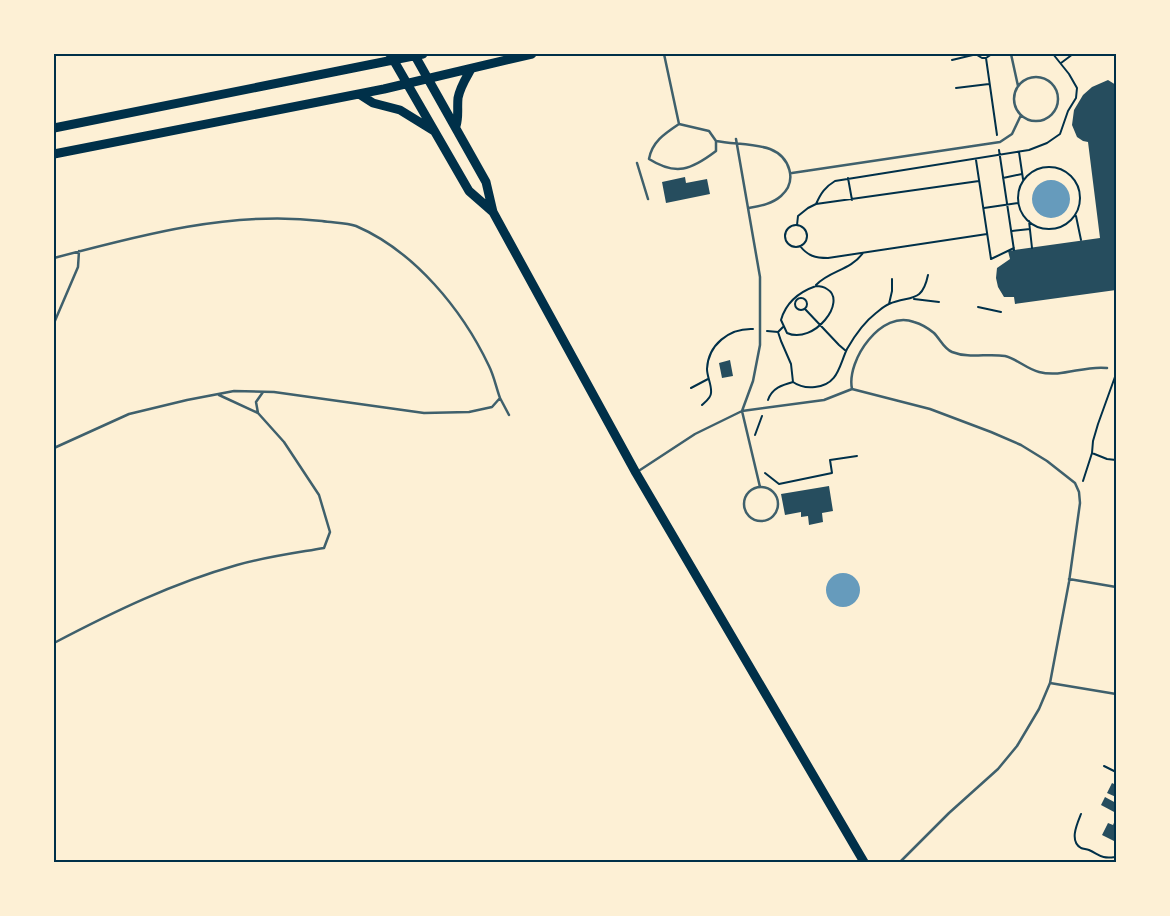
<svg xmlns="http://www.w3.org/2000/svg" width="1170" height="916" font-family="'Varela Round',sans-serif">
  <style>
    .water { fill: #669bbc }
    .building { fill: #264d5e }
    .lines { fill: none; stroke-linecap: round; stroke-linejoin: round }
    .path { stroke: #003049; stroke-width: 2 }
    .service { stroke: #3f606c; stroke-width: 2.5 }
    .primary { stroke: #003049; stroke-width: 9 }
    .neatline { fill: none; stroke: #003049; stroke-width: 2 }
  </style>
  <rect width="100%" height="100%" fill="#fdf0d5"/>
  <path class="water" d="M1032 199a19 19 0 1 1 38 0a19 19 0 1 1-38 0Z
    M826 590a17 17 0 1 1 34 0a17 17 0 1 1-34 0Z"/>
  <path class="building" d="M1108,80L1116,85V290L1015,304L1014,297H1004L998,287L996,278L997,268L1010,259L1008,251L1100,238L1088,142L1083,141L1077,137L1072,125L1074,110L1083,95L1092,87Z
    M685,177L686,183L707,179L710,194L666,203L662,182Z
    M730,360L733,376L722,378L719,363Z
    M829,486L833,511L822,513L823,522L809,525L808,516L801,517V512L785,515L781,494Z
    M1112,783L1116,785V797L1107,793Z
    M1105,797L1116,803V813L1101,805Z
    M1116,818V842L1102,835L1108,823L1113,825Z"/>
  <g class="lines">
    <path class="path" d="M977,55L982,58H986L992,54
      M986,58L997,135
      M952,60L977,54
      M1061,63L1073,54
      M956,88L989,84
      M999,150L1014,250
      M1019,152L1023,179
      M976,160L991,259L1014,248
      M1018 198a31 31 0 1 1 62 0a31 31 0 1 1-62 0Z
      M848,178L852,200
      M1003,178L1022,174
      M816,204C821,193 825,187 835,181L1029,150L1047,143L1060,134L1068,111L1076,98L1077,88L1069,74L1053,54
      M984,208L1018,203
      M1076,216L1081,240
      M1029,221L1032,248
      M785 236a11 11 0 1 1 22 0a11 11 0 1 1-22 0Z
      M797,225L798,216L808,208L816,204L979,181
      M1012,231L1030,229
      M800,246C808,256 815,258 828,258L987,234
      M816,285C830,270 850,271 863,253
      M816,286C819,286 824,287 827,289C848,301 814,345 787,333L781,320C786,302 799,292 816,286Z
      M795 304a6 6 0 1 1 12 0a6 6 0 1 1-12 0Z
      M914,299L939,302
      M889,304L892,291V279
      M978,307L1001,312
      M805,309L839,345L846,351
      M767,331L778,332L783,327
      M778,332L781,341L791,364L793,382C800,387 807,388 815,387C838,385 839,366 847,349C855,335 863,323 876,313C880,310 884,306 889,304C910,295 922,304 928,275
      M691,388L708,379
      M768,400C772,388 782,385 793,382
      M702,405C705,402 711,398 711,393C712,385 707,377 707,369C708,345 729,328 753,329
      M755,435L762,416
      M1092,453L1107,459L1116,460
      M765,473L779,484L832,473L830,460L857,456
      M1083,481L1092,453L1093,441L1098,424L1116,374
      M1104,766L1116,772
      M1081,814C1077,824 1069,841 1081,848C1083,849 1086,849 1089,850C1100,855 1101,859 1115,857L1116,855"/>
    <path class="service" d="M664,54L679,124
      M1011,54L1018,86
      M1014 99a22 22 0 1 1 44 0a22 22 0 1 1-44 0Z
      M679,124L709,131L716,141V151C691,170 676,176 649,159C652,142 664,134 679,124Z
      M736,139L760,277V345L753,381L742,411L760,487
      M716,141C732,144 757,144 770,149C790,157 798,181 781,196C772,204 760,206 749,208
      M637,163L648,199
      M792,173L1000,142L1012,134L1021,115
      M54,258C140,235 233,210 322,221C333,223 346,222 356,226C414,251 462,309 489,366C494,376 496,387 500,398L492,407L469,412L424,413L274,392L234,391L187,400L129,414L54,448
      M54,323L78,267L79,251
      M852,389C846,360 882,309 914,322C921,324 928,328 934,333C940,339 944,349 952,352C970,359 987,353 1005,356C1017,359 1027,369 1039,372C1062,378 1084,365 1107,368
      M500,398L509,415
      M258,413L256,402L263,392
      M637,472L695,434L742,411L824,400L852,389L930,409L991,432L1021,445L1047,461L1075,483L1079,492L1080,503L1069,582L1050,683L1039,709L1017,746L998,769L949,813L900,862
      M744 504a17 17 0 1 1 34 0a17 17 0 1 1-34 0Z
      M1069,579L1116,587
      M54,643C113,612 173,583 237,565C265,557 295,553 324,548L330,532L319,495L284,442L258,413L219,395
      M1050,683L1116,694"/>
    <path class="primary" d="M390,54L469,191L493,212
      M414,54L486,182L493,212L636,473L864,862
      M359,94L373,103L400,110L434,131
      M456,126C459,116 457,109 458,98C460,87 466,78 471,69
      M54,128L423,54
      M54,154L384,89L532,54"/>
  </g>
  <rect width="1170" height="916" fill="none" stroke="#fdf0d5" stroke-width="110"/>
  <rect x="55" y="55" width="1060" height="806" class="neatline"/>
</svg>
